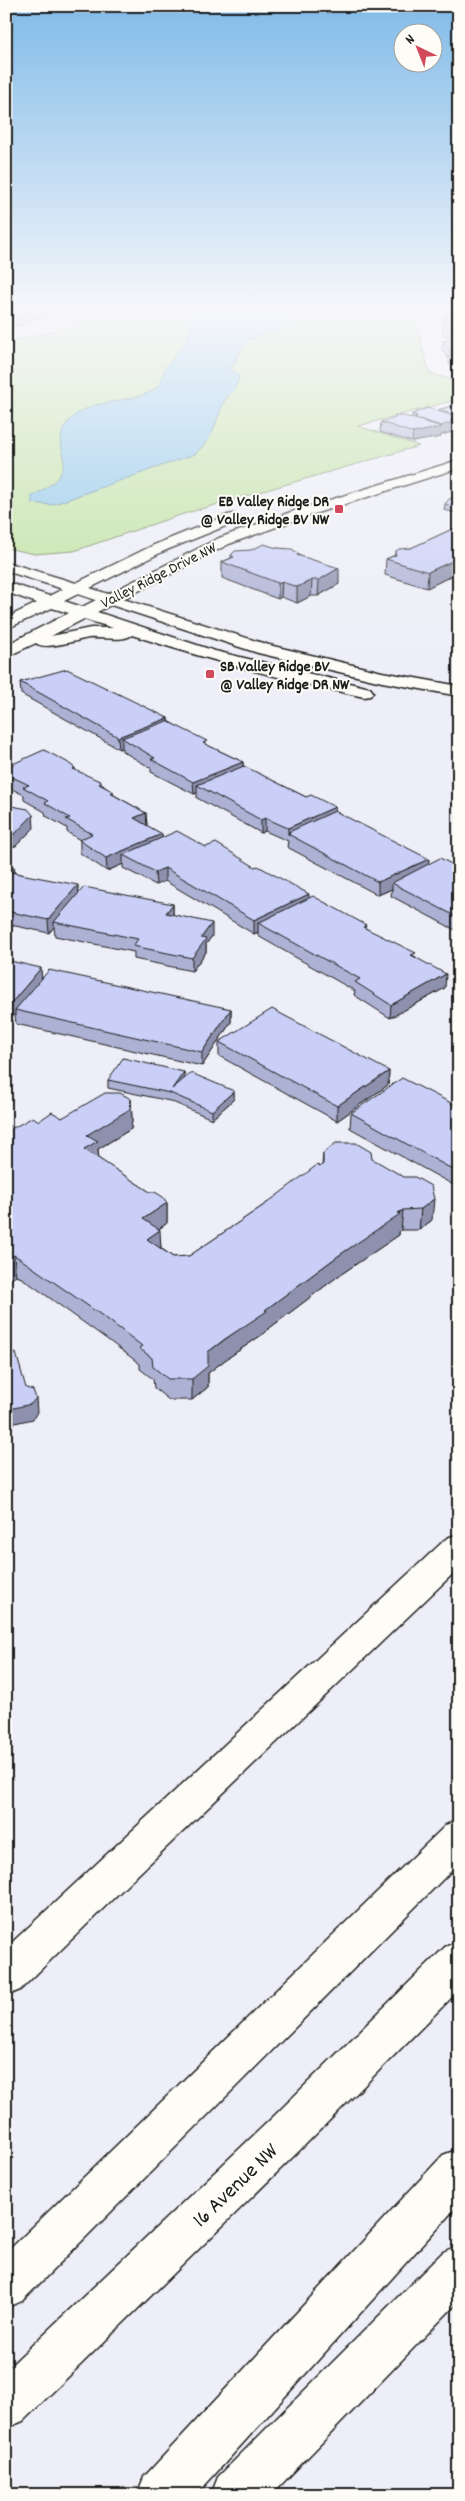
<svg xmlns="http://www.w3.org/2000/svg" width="465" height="2501" font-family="Dekko,sans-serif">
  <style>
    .green { fill: #bee29c; stroke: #6d7f5c }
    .water { fill: #88c5e8; stroke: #5d8196 }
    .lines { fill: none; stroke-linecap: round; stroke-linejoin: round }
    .minor-casing { stroke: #1c1c1c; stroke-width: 3 }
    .highway-casing { stroke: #1c1c1c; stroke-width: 3 }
    .minor { fill: #fdfcf7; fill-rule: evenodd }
    .highway { fill: #fdfcf7; fill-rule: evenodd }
    .wall { fill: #adb2d4; stroke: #1c1c1c }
    .shaded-wall { fill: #8d91ad; stroke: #1c1c1c }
    .building { fill: #c9cff7; stroke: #1c1c1c }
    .poi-dot { fill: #d1495b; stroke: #fdfcf7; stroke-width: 2 }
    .labels { text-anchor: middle; stroke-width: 4; stroke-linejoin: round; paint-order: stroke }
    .far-poi-label { font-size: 16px; font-weight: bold; fill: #1c1c1c; stroke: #fdfcf7; text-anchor: end }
    .far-street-label { font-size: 16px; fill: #1c1c1c; stroke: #fdfcf7 }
    .near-street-label { font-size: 22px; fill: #1c1c1c; stroke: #fdfcf7 }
  </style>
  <rect width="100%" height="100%" fill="#edeef7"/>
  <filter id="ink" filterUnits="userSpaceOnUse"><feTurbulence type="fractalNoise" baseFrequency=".02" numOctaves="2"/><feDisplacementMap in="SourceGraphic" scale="10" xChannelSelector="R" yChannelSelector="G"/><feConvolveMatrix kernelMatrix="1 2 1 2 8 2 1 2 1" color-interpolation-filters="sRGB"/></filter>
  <g filter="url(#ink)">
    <path class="green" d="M91,308H413L429,373L459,382V399L358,426L419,446L180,515L74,551L35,554L6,548V343L73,326Z"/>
    <path class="water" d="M167,308H294L293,321L281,329L247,340L231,368L239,377C237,390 228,393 223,404C213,427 216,435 195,454L63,501L51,505L32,503V496C90,467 46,448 68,422C89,397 126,405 152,391C162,385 161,377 165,369C171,359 180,351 186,341C189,335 191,327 193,320L189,314L169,311Z"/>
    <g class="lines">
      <g class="minor-casing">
        <path id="minor" d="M459,460V468L301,518L229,544L123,599L269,645L382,672L459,686V696L382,682L258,653L111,605L97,612L215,651L370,688L373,692L370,696L364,697C285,680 208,660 132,635C122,642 102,637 89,638C77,640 44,651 36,643L6,657V645L69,613L52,608L6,629V618L37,603L6,592V582L49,596L63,589L6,571V562L76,583L154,545L228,515L233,514L240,518L238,521L164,551L90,588L108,594L219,538L291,512ZM78,594L96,600L82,607L64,601ZM84,619L113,628H91L51,636Z"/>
      </g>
      <g class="highway-casing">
        <path id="highway" d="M459,1534V1568L129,1883L20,1990L6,1996V1948L447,1538Z
          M459,1819V1863L22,2301L6,2308V2253L446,1825Z
          M459,1941V1990L302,2148L23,2421L6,2428V2370L272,2118L445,1947Z
          M459,2149V2204L196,2495H137L144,2477L443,2155Z
          M459,2245V2301L271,2495H211L218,2477L443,2252Z"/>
      </g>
      <use href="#minor" class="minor"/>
      <use href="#highway" class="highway"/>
    </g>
    <path class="wall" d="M6,308H59V311L46,318L32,316L33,320L17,326L6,323Z
      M442,308H459V368H456L449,364V357H447L442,350L443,341L451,340V337L444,335L443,331V316H446L447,311L442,309Z
      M459,404V426L457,425V427L453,429L452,432L441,435V437L412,442L380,432L381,422L411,418L412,414L438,411V410Z
      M459,497V514L444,510L445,504Z
      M459,526V572L427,588L385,575L386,559L395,555V552L411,548Z
      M277,548L299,554V555L339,584L318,596H311L297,603L281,597L278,599L222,578V562L231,558V555Z
      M20,682L168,718V721L207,745L243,762V766L306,797L335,807V811L429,864L459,868V932L391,896L392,889L378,895L287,847L288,841L265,831L261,833L197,798V793L194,794L151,772V768L122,751V748L119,749L21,694Z
      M6,767L75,768V770L103,785L114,795L146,813L147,826L162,834V838L206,847L255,867L309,898L366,925L365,928L416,957L445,988L390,1018L354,995L355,991L258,936V932L254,934L165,881L156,885L123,868V864L107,871L80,853V840L67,832V828L46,816L45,812L24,800V795L6,786Z
      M6,865L14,867L15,872L79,893L173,904V915L212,936L206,944V952L192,971L134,959V952L55,936L54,927L49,933L6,924Z
      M6,960L42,978L231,1009V1022L202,1066L16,1024L15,1014L8,1022H6Z
      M219,1042L389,1071L388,1085L337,1121L219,1056Z
      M184,1072V1080L234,1091V1099L212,1119L170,1101L108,1088V1080Z
      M131,1099L132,1120L131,1129L98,1149L99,1159L167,1203V1223L159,1229L161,1248L173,1257L189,1256L267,1203L322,1165L323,1153L372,1159L432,1220L419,1230H401L399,1232V1235L337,1277L267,1330L266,1332L225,1360L208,1373V1387L192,1400H169L154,1388L153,1379L140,1369V1364L108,1340L22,1278L16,1276L6,1282L13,1128L39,1121L62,1118Z
      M459,1107V1188L350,1128L351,1113Z"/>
    <path class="shaded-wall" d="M48,308H59V311L46,318L45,309Z
      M32,312L33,320L17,326V317Z
      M457,417V427L453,429L452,432L441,435V437L412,442L413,433L441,427V426Z
      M459,558V572L427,588L428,572Z
      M339,568V584L318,596L319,580Z
      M312,580L311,596L297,603V587Z
      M282,582L281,597L278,599V583Z
      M10,714L11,726L6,729V716Z
      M168,718V730L122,738V748L119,749L118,737Z
      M243,762V775L197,785V793L194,794L193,782Z
      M335,807V820L290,833L289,832L288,834V828Z
      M146,813L147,826L134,818Z
      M33,815L34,828L16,846L6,848V835Z
      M265,818V831L261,833V820Z
      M162,834V847L123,855V864L107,871L106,858Z
      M429,859L428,872L392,883V889L378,895V882Z
      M14,867L16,880L10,872Z
      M165,868V881L156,885L155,872Z
      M78,885L79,898L54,922V927L49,933L48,920Z
      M309,894V907L258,923V932L254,934V920Z
      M173,904V918L166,913Z
      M212,923V936L206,944V952L192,971V958L201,938Z
      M41,968L42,982L15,1010V1014L8,1022L7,1008Z
      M446,974L445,988L390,1018L391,1005Z
      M231,1009V1022L202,1066V1052Z
      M389,1071L388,1085L337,1121V1106Z
      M184,1072V1080L172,1089Z
      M234,1091V1099L212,1119V1111Z
      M131,1099L132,1120L131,1129L98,1149L99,1162L84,1149L87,1135Z
      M434,1199L432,1220L419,1230L421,1209Z
      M167,1203V1223L144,1240L143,1219Z
      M403,1210L401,1230L399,1232V1235L337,1277L267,1330L266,1332L225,1360L208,1373V1387L192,1400V1379L208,1352L338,1256Z
      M160,1230L161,1251L147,1239Z
      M14,1255L16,1276L6,1282V1260Z
      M36,1398L37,1412L33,1419L6,1425V1410Z
      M6,1445L8,1456L6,1459Z"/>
    <path class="building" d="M6,308H15L32,312L17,317L6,315Z
      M32,308H48L45,309Z
      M453,308H459V321H453L443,316L450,315L447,309H453Z
      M444,322H459V329L450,328L445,326Z
      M451,332H459V335Z
      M459,340V348H448L443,341Z
      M449,351H459V359H457L449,356L452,354Z
      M459,404V416L438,410Z
      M427,408L457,417L450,421L453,422L441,426L414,417L417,416L412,414Z
      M395,416H404L442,427L413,433L381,422L395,418Z
      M459,497V508L445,504L449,499Z
      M459,526V558L428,572L386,559L396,555L395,552L399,549L411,548Z
      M264,544L277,548L292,549L299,554L297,555L339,568L319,580H312L297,587L282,582L278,583L222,562L234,557L231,555L235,551L251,550Z
      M67,669L168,718L118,737L20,682Z
      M167,721L207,741L203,743L243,762L193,782L151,759L155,758L122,738Z
      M44,750L67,762L75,768L73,769L102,782L99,784L114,792L110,793L146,813L134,818L162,834L106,858L79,840L92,834L66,819L70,818L45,803L48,801L23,787L29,785L6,774V767Z
      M244,766L306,797L311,795L335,807L288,828L265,818L261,820L197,785Z
      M6,805L28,809L33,815L15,834L6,835Z
      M335,811L429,859L378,882L288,834L290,833L289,832Z
      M177,831L206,847L216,843L255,867L258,866L309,894L254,920L165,868L155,872L123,855Z
      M440,858L459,868V918L392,883Z
      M6,865L14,867L10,872L78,885L48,920L6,911Z
      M84,887L173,904L166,913L212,923L201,938L206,939L192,958L133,946L138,939L54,922Z
      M313,896L366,925L363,927L416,953L411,955L446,974L391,1005L355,982L360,979L258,923Z
      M6,960L41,968L7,1008H6Z
      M49,970L231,1009L202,1052L15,1010Z
      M272,1009L389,1071L337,1106L219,1042Z
      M123,1058L184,1072L172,1089L191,1073L234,1091L212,1111L170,1093L108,1080Z
      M402,1078L459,1107V1173L351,1113Z
      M105,1093H120L131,1099L130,1109L87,1135L98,1141L84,1149L150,1192H155L163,1197L167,1203L143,1219L160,1230L147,1239L173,1257L189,1256L267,1203L317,1165L320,1167L323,1164V1153L336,1143H356L371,1152L372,1159L378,1162L404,1177H415L431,1186L434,1199L421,1209L403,1210L398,1213L400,1214L338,1256L265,1310L267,1311L225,1339L208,1352V1366L192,1379H168L153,1367L152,1358L139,1348L142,1346L107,1319L19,1258L14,1255L6,1260V1124L13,1128L33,1117L39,1121L52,1112L62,1118Z
      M16,1353L26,1388L33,1390L36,1398L31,1404L6,1410V1356Z"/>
  </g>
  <linearGradient id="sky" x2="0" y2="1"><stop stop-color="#81bbe8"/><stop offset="0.47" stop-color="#f7f7fb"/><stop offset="1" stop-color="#f7f7fb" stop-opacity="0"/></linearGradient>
  <rect width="465" height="658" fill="url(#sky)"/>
  <g class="poi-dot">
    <rect x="334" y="504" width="10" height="10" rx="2.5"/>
    <rect x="205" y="669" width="10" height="10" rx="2.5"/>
  </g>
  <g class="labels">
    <g class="far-poi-label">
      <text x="329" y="506">EB Valley Ridge DR<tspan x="329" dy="18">@ Valley Ridge BV NW</tspan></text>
      <text x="220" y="671" text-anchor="start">SB Valley Ridge BV<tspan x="220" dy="18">@ Valley Ridge DR NW</tspan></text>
    </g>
    <g class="far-street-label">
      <text transform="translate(158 574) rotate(-27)" y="6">Valley Ridge Drive NW</text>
    </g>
    <g class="near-street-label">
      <text transform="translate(234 2184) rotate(-44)" y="8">16 Avenue NW</text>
    </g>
  </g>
  <rect width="465" height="2501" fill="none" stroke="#fdfcf7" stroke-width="25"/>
  <rect x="12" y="12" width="440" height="2476" fill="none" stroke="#1c1c1c" stroke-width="2" filter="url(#ink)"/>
  <g transform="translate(418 48) rotate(317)"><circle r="24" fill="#fdfcf7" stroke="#a3a29f"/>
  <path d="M0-4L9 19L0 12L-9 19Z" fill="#d1495b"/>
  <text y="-8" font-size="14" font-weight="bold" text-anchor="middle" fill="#1c1c1c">N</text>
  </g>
</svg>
